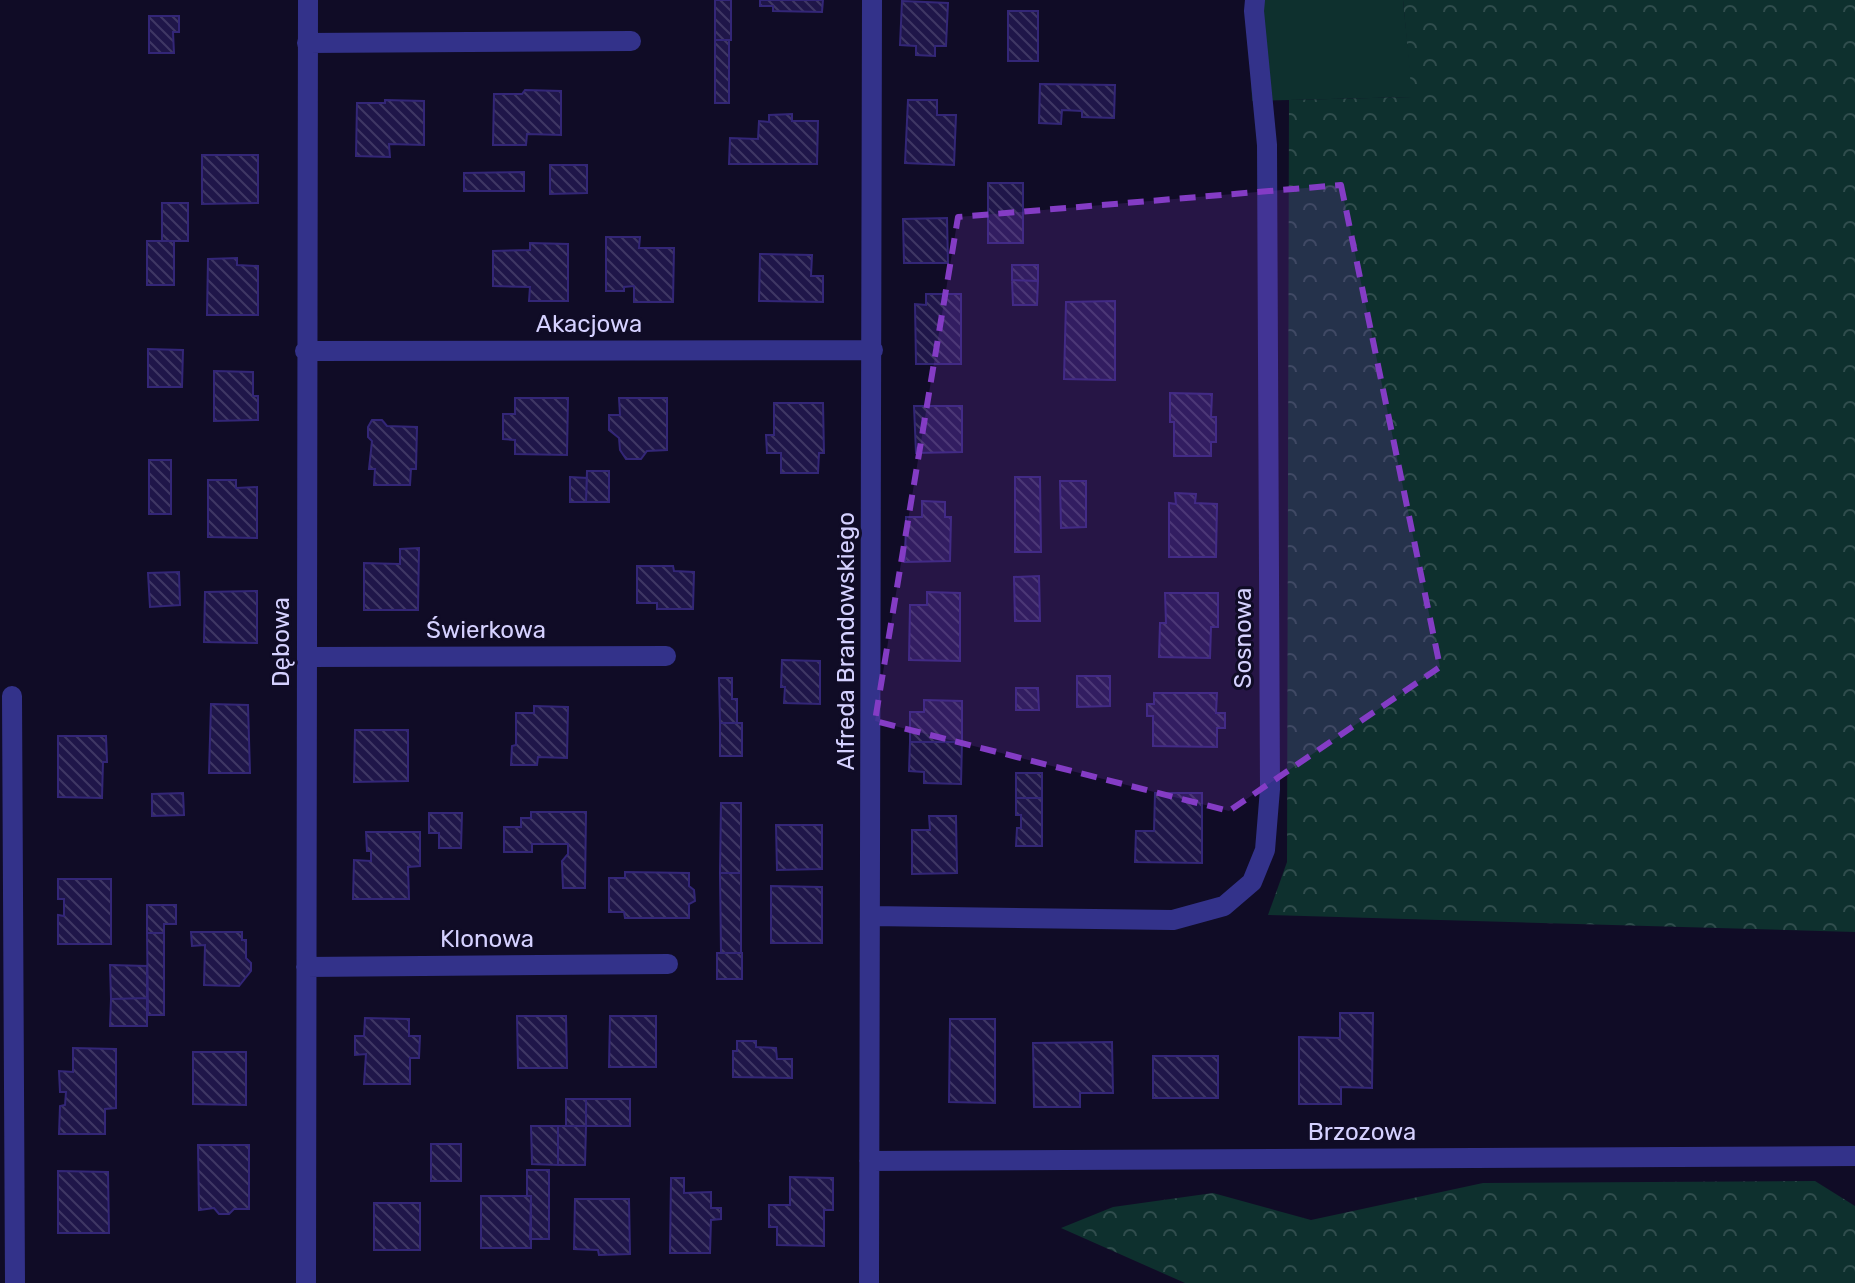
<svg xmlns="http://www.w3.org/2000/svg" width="1855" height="1283" font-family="Rubik,sans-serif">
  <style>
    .grass { fill: #0e302e }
    .forest { fill: url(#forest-crowns) }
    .building { fill: url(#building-back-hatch); stroke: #332677; stroke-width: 2 }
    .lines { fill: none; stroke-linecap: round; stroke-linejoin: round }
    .minor { stroke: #33328a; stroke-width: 20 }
    .marked { fill: #843cc5; fill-opacity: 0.2; stroke: #843cc5; stroke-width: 6; stroke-dasharray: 16 10; stroke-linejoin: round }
    .labels { text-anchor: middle; stroke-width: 6; stroke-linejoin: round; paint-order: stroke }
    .street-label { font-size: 24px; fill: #d5d1ff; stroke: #100c26 }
  </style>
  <defs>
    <pattern id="forest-crowns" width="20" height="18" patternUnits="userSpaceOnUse" patternTransform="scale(2)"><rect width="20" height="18" fill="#0e302e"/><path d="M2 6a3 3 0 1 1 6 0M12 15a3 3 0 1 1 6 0" fill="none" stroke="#304d4d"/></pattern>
    <pattern id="building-back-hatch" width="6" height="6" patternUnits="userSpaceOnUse" patternTransform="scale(2)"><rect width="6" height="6" fill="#1f1649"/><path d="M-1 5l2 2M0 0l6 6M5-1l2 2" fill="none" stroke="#3f3764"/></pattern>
  </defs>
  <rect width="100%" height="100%" fill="#100c26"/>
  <path class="grass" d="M1248,0H1403L1413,97L1252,101Z"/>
  <path class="forest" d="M1403,0H1855V932L1268,915L1287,862L1289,100L1412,97Z
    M1815,1181L1855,1206V1283H1185L1061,1228L1113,1207L1213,1193L1311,1220L1483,1183Z"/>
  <path class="building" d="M715,0H731V40H715Z
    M760,0H823L822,12L773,11V6H760Z
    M902,1L948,3L946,46H935V56L916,55V46L900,45Z
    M1008,11H1038V61H1008Z
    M149,16H179V32H173L174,53H149Z
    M715,40H729V103H715Z
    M1040,84L1115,85L1114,118L1082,117V111L1062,110L1061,124L1039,123Z
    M525,90L561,91V135L527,134L526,145H493L494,94H522Z
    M385,100L424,101V145L389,144L390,157L356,156L357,103H385Z
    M908,100H937V115H956L954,165L905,163Z
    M792,114V121H818L817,164H729L730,138L758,139L759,121L769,122V115Z
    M202,155H258V203L202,204Z
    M550,165H587V193L550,194Z
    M524,172V191H464V173Z
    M988,183H1023V243H988Z
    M162,203H188V241H162Z
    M947,218L948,263H904L903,219Z
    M606,237H640L639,248H674L673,302H634V286L624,287V291H606Z
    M147,241H174V285H147Z
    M530,243L568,244V301H529L530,287L493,286V251L530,250Z
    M760,254L812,255L811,276H823V302L759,301Z
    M237,258V265L258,266V315H207L208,259Z
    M1012,265H1038V281L1012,280Z
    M1012,280L1038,281L1037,305H1013Z
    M926,294H961V364H916L915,304L926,305Z
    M1115,301V380L1064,379L1066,302Z
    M148,349L183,350L182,387H148Z
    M214,371L253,372V396H258V420L214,421Z
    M1170,393L1212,394L1211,417H1216V442H1211V456H1174V422H1170Z
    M515,398H568L567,455L515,454V440L503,439V414H515Z
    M619,398H667V450L647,451L641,459H626L620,450L619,438L609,430V415H620Z
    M774,403H823L824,453H819L818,473H781V453H767L766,435H774Z
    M914,406H962V452L916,453Z
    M372,420H382L387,426L417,427L416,469H411L410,485H374L375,469H369L372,441L368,437V427Z
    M149,460H171V514H149Z
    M587,471H609V502H586Z
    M570,477L587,478L586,502H570Z
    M1015,477H1040L1041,552H1015Z
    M208,480H236V488L257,487V538L208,537Z
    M1060,481H1086V527L1061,528Z
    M1175,493L1196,494L1195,503L1217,504L1216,557H1169V503L1176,504Z
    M922,501L945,502V517H951L950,561L905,562L906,517H922Z
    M419,548L418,610H364V563L400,564V549Z
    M637,566H673L674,571L694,572L693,609H657V603H637Z
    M179,572L180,605L150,607L148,573Z
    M1039,576L1040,621H1015L1014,577Z
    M257,591V643L204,642L205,592Z
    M927,592L960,593V661L909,660L910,605H927Z
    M1165,593H1218V627H1211L1210,658L1159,657L1160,623H1166Z
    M782,660L820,661V704L784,703L785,687H781Z
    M1077,676H1110V706L1077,707Z
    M719,678H732V699H737V723H720Z
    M1016,688H1038L1039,710H1016Z
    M1154,693H1217L1216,713H1225V728H1217V747L1153,746V716H1147V704H1154Z
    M924,700L962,701V742H910V712H924Z
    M211,704L248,705L250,773H209Z
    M534,706L568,707L567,758L538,757L537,765H511L512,746L516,745V713H534Z
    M720,723H742V756H720Z
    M355,730H408V781L354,782Z
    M58,736H106L107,762H103L102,798L58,797Z
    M910,742H962L961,784L924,783V772L909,771Z
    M1016,773H1042V798H1016Z
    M183,793L184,815L152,816V794Z
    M1155,793H1202V863L1135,862L1136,831H1154Z
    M1016,798H1042V846H1016L1017,828H1021V815H1016Z
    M721,803H741V873H720Z
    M531,812H586L585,888H563L562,861L568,854V844H532V852H504V827H521V818H531Z
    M429,813H462L461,848H439V833H429Z
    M929,816H956L957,873L912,874V830H930Z
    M776,825H822V869L777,870Z
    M366,832H420V866L408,867L409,899H353L354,860L371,861V851H367Z
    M625,872L689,873V886L694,890L695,901L689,904V918H625L624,912H609V878H625Z
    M720,873H741V953H721Z
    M58,879H111V944H58V915L64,916V899H58Z
    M771,886L822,887V943H771Z
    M147,905H176V924H164V933H147Z
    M191,932H242V940H246V958L251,963V971L239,986L204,985L205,945L192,946Z
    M147,933H164V1015H148Z
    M717,953H742V979H717Z
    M110,965L147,966V998L111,999Z
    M147,998V1026H110L111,999Z
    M1340,1013H1373L1372,1088L1341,1087V1104H1299V1037L1340,1038Z
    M517,1016H566L567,1068H518Z
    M610,1016H656V1067H609Z
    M365,1018L409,1019V1036H420L419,1058H410V1084H364L366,1054L355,1055V1036H364Z
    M950,1019H995V1103L949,1102Z
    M737,1041H756V1047L776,1048L777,1059H792V1078L733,1077V1051H737Z
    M1112,1042L1113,1093H1080V1107H1034L1033,1043Z
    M73,1048L116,1049V1108L105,1109V1134H59L60,1106L65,1105L66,1092H60L59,1071L73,1072Z
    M193,1052H246V1105L193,1104Z
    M1153,1056H1218V1098H1153Z
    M566,1099H586V1126H566Z
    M586,1099H630V1126H586Z
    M531,1126H558V1165L532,1164Z
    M558,1126H586L585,1165H558Z
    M431,1144H461V1181H431Z
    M198,1145H249V1209H234L229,1214H219L214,1208L199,1210Z
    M527,1170H549V1239H530L531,1196H527Z
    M58,1171L108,1172L109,1233H58Z
    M790,1177L833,1178V1210H824V1246L777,1245V1227H769V1205H790Z
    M671,1178H684V1193L711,1192V1208H721V1219L711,1220L710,1253H670Z
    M481,1196H531V1248H481Z
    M575,1199H629L630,1254L599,1255L598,1250L574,1249Z
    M374,1203H420V1250H374Z"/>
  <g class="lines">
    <path class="minor" d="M307,43L631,41
      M305,351L873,350
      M307,657L666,656
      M12,696L15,1283
      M870,916L1173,920L1224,906L1252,882L1265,850L1270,789L1267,145L1254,11L1255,0
      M306,967L668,964
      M869,1161L1855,1156
      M306,1283L308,0
      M869,1283L872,0"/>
  </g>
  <path class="marked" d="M1341,185L1440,667L1229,811L875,721L958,217Z"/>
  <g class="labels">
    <g class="street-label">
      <text x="589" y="332">Akacjowa</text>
      <text x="486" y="638">Świerkowa</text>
      <text transform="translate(1243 638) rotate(-90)" y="8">Sosnowa</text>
      <text transform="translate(846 641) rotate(-90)" y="8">Alfreda Brandowskiego</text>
      <text transform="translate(281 642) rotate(-90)" y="8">Dębowa</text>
      <text x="487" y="947">Klonowa</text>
      <text x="1362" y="1140">Brzozowa</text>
    </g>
  </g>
</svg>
